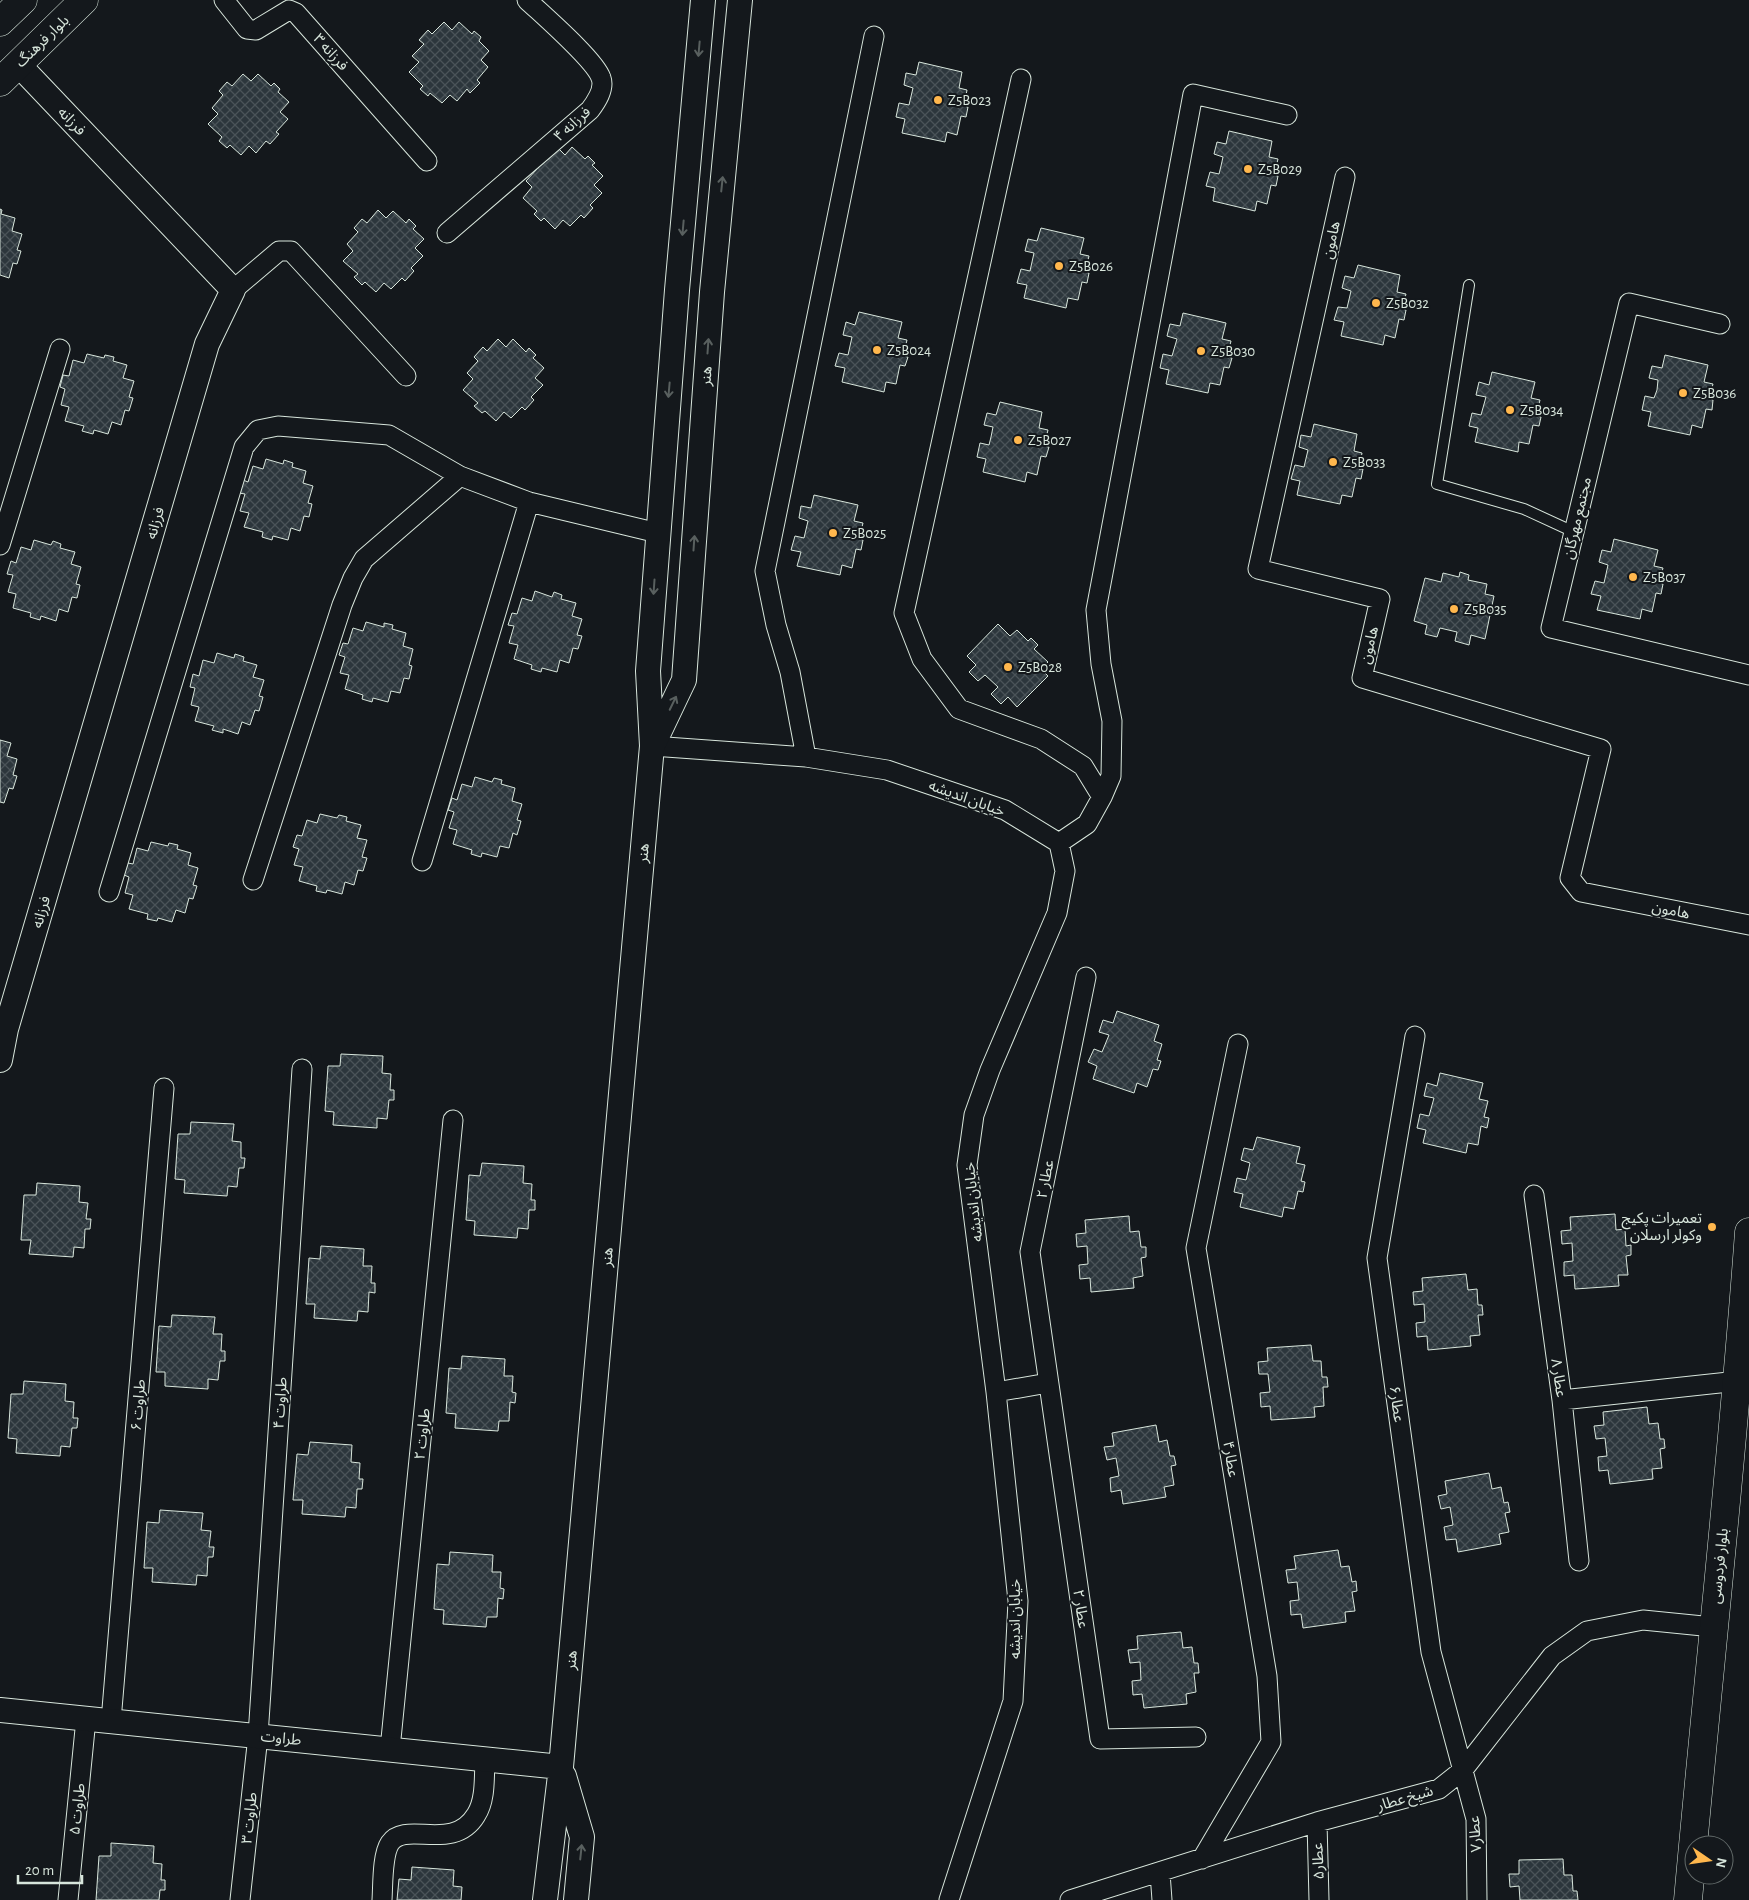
<svg xmlns="http://www.w3.org/2000/svg" width="1749" height="1900" font-family="'Alegreya Sans','Noto Sans Arabic',sans-serif">
  <style>
    .building { fill: url(#building-cross-hatch); stroke: #d8e6dc }
    .lines { fill: none; stroke-linecap: round; stroke-linejoin: round }
    .service-casing { stroke: #d8e6dc; stroke-width: 12 }
    .minor-casing { stroke: #d8e6dc; stroke-width: 21 }
    .tertiary-casing { stroke: #d8e6dc; stroke-width: 26 }
    .secondary-casing { stroke: #d8e6dc; stroke-width: 29 }
    .service { stroke: #14181c; stroke-width: 10 }
    .minor { stroke: #14181c; stroke-width: 19 }
    .tertiary { stroke: #14181c; stroke-width: 24 }
    .secondary { stroke: #14181c; stroke-width: 28 }
    .oneway { stroke: #59605f }
    .poi-dot { fill: #ffb74d; stroke: #14181c; stroke-width: 2 }
    .labels { text-anchor: middle; stroke-width: 4; stroke-linejoin: round; paint-order: stroke }
    .street-label { font-size: 15px; fill: #d8e6dc; stroke: #14181c }
    .poi-label { font-size: 15px; fill: #d8e6dc; stroke: #14181c; text-anchor: start }
  </style>
  <defs>
    <pattern id="building-cross-hatch" width="8" height="8" patternUnits="userSpaceOnUse" patternTransform="scale(1.25)"><rect width="8" height="8" fill="#2c363c"/><path d="M0 0l8 8M0 8l8-8" fill="none" stroke="#4a5358"/></pattern>
  </defs>
  <rect width="100%" height="100%" fill="#14181c"/>
  <path class="building" d="M444,22L452,30L459,22L472,34L474,31L481,37L479,41L489,51L481,60L488,67L477,80L480,83L470,93L467,89L457,101L450,95L442,103L430,93L428,96L420,89L423,86L409,72L419,62L412,56L424,44L419,40L428,30L432,34Z
    M919,62L962,72L959,88L967,90L964,106L968,107L966,117L961,116L957,135L947,132L945,142L902,133L905,119L896,117L899,103L909,105L913,88L904,85L906,73L916,75Z
    M243,74L251,81L258,74L271,86L274,83L280,89L278,92L289,102L280,112L288,119L276,132L279,134L270,144L266,141L256,153L249,146L241,155L230,145L227,148L219,141L222,137L208,124L218,114L212,108L223,95L219,91L227,82L232,86Z
    M1229,131L1272,141L1269,157L1278,159L1274,175L1278,176L1276,186L1271,185L1267,204L1257,201L1255,211L1213,201L1215,188L1206,186L1210,172L1219,174L1221,166L1223,157L1214,154L1217,142L1226,144Z
    M557,147L565,155L572,147L585,159L588,156L595,163L592,165L603,176L594,185L602,193L590,205L593,208L584,218L581,215L570,226L563,220L555,229L544,218L541,221L534,214L537,211L523,198L532,187L526,181L537,169L533,165Z
    M0,209L2,210L1,214L15,218L12,231L22,234L17,250L21,251L17,264L13,263L9,278L0,275Z
    M378,210L386,218L393,211L406,223L409,219L416,226L413,229L424,239L415,248L423,256L411,268L414,271L405,281L402,278L391,289L384,283L376,292L365,282L362,285L354,277L358,274L343,261L353,251L347,244L358,232L354,228L362,219L367,223Z
    M1041,228L1084,238L1080,254L1089,256L1085,272L1089,273L1087,283L1082,282L1078,300L1068,298L1066,308L1024,298L1027,285L1017,283L1021,269L1030,271L1034,253L1025,251L1028,239L1037,241Z
    M1358,265L1400,275L1397,292L1406,294L1402,309L1406,310L1404,320L1399,319L1395,338L1385,335L1383,345L1341,336L1344,322L1334,320L1338,307L1347,308L1351,291L1342,288L1345,276L1354,278Z
    M859,312L902,322L898,338L907,340L903,356L908,357L905,366L900,365L896,384L886,382L884,392L842,382L845,368L835,366L839,353L848,355L852,337L843,335L846,322L855,325Z
    M1183,313L1226,323L1222,339L1231,341L1227,357L1232,358L1229,368L1224,367L1220,385L1210,383L1208,393L1166,384L1169,370L1160,368L1163,354L1172,356L1177,339L1167,336L1170,324L1180,326Z
    M498,339L506,347L513,339L526,352L529,348L536,355L533,358L544,368L535,378L543,385L531,397L534,400L525,410L522,407L511,418L504,412L496,421L485,411L482,413L474,406L478,403L463,390L473,379L467,373L478,361L474,357L483,347L487,351Z
    M87,354L104,358L105,355L114,357L113,361L127,365L123,378L134,381L129,397L133,398L129,411L125,410L121,425L112,422L108,434L94,430L93,434L82,431L84,426L65,421L69,407L61,405L65,389L60,387L63,375L69,376L73,360L84,363Z
    M1665,355L1708,365L1704,382L1713,384L1709,399L1713,400L1712,410L1706,409L1702,428L1692,425L1690,435L1648,426L1651,412L1642,410L1645,396L1654,398L1657,390L1658,380L1649,378L1652,366L1662,368Z
    M1492,372L1535,382L1531,398L1540,400L1536,416L1541,417L1539,426L1533,425L1529,444L1519,442L1518,452L1475,442L1478,428L1469,426L1472,413L1481,415L1486,397L1476,395L1479,382L1489,385Z
    M1000,402L1042,412L1039,428L1048,430L1044,446L1049,447L1046,457L1041,456L1037,475L1027,472L1025,482L983,472L986,459L977,457L980,443L989,445L991,437L993,427L984,425L987,413L996,415Z
    M1314,424L1357,434L1354,451L1362,453L1359,469H1363L1361,479L1356,478L1352,497L1342,495L1340,504L1297,495L1300,481L1291,479L1295,465L1304,467L1308,450L1299,447L1301,435L1311,437Z
    M266,459L283,464L284,460L293,463L292,467L306,471L303,483L313,486L308,503L312,504L309,517L304,516L300,531L291,528L288,540L273,536L272,540L262,537L263,532L244,527L249,513L240,511L245,494L239,493L243,480L248,482L253,466L263,469Z
    M814,495L858,505L854,521L863,523L859,539L863,540L861,550L856,549L852,568L842,565L840,575L797,566L801,552L791,550L795,536L804,538L808,521L799,518L801,506L811,508Z
    M1614,539L1658,550L1654,566L1663,568L1659,583L1663,584L1661,594L1656,593L1652,612L1642,609L1640,619L1597,610L1601,596L1591,594L1595,581L1604,583L1608,565L1599,562L1602,550L1611,552Z
    M34,540L51,545L53,541L61,544L60,548L75,552L71,564L81,567L76,584L80,585L77,598L72,597L68,612L59,609L56,621L41,616L40,620L30,617L31,613L13,608L16,594L8,592L13,575L7,574L11,561L16,563L21,547L31,550Z
    M1460,572L1469,575L1468,580L1487,584L1485,594L1494,596L1485,639L1471,635L1469,645L1455,641L1457,632L1440,628L1437,637L1425,634L1427,625L1414,621L1425,578L1441,582L1443,573L1459,577Z
    M535,591L552,597L554,592L562,595L561,599L576,603L572,616L582,619L577,635L582,636L578,649L573,648L569,663L560,660L557,672L542,668L541,672L531,669L532,665L514,659L518,645L509,643L514,626L508,625L512,613L517,614L522,598L532,601Z
    M366,622L384,627V623L393,625L392,629L406,633L403,646L413,649L409,665L412,666L409,679L404,678L400,693L391,691L388,702L373,698L372,702L362,699L363,695L345,689L349,675L340,673L345,657L339,655L343,643L348,644L353,628L363,631Z
    M998,624L1010,636L1017,630L1028,641L1031,638L1038,645L1034,649L1048,662L1041,669L1048,676L1017,707L1008,697L1001,704L991,694L998,687L985,675L978,681L969,672L976,665L967,656Z
    M217,653L234,658L235,654L244,657L243,661L257,665L253,677L264,680L259,696L263,697L259,711L255,710L250,725L242,722L238,734L223,729V733L212,730L214,726L195,721L199,707L191,705L195,688L190,687L193,674L199,676L203,660L214,663Z
    M0,740L11,743L7,756L17,759L13,775L17,776L13,789L9,788L4,803L0,802Z
    M475,777L492,782L494,778L502,780L501,784L515,788L512,801L522,804L517,820L521,821L517,835L513,833L509,848L500,846L497,857L482,853L481,857L471,854L472,850L453,844L457,830L449,828L454,812L448,810L452,798L457,800L462,784L472,787Z
    M320,814L337,818L339,815L347,817L346,821L361,825L357,838L367,840L362,857L367,858L363,871L358,870L354,885L345,882L342,894L327,890L326,893L316,891L317,886L299,881L303,867L294,865L299,849L293,847L297,835L302,836L307,820L317,823Z
    M151,842L168,846L169,843L178,845L177,849L191,853L188,865L198,868L193,885L197,886L193,899L189,898L185,913L176,910L172,922L158,918L157,921L147,919L148,914L129,909L133,895L125,893L129,877L124,875L128,863L133,864L137,848L148,851Z
    M1117,1011L1159,1025L1154,1041L1162,1044L1157,1060L1161,1061L1158,1070L1153,1069L1147,1087L1137,1083L1134,1093L1093,1079L1097,1066L1088,1062L1094,1049L1102,1052L1109,1035L1099,1032L1103,1020L1113,1023Z
    M341,1054L383,1056L382,1073L391,1074L390,1090H394V1100H389L387,1119L377,1118V1128L333,1125L334,1112L325,1111L328,1066H340Z
    M1440,1073L1483,1083L1479,1099L1488,1101L1484,1117L1489,1118L1487,1128L1481,1126L1478,1145L1468,1143L1466,1153L1423,1143L1426,1130L1417,1128L1420,1114L1429,1116L1434,1098L1424,1096L1427,1083L1437,1086Z
    M191,1122L234,1124L232,1141L241,1142V1158H245L244,1168H239L237,1187L228,1186L227,1196L184,1193L185,1180L175,1179L178,1134H190Z
    M1257,1137L1300,1147L1296,1163L1305,1165L1301,1181L1305,1182L1303,1192L1298,1191L1294,1209L1284,1207L1282,1217L1240,1207L1243,1194L1234,1192L1237,1178L1246,1180L1248,1172L1250,1163L1241,1160L1244,1148L1253,1150Z
    M482,1163L524,1166L523,1183L532,1184L531,1200H535V1210H529L528,1229L518,1228L517,1238L474,1235L475,1221L466,1220L469,1175L480,1176Z
    M37,1183L80,1186L79,1202L88,1203L86,1219H91L90,1229H85L84,1248L74,1247L73,1257L29,1254L31,1240H21L24,1195H36Z
    M1615,1214L1616,1230L1625,1229L1626,1246L1631,1245V1255L1626,1256L1628,1275H1618L1619,1286L1575,1289L1574,1275L1564,1276V1262L1573,1261L1572,1243L1562,1244L1561,1231L1571,1230L1570,1217Z
    M1129,1216L1130,1232L1139,1231L1141,1247H1146V1257L1141,1258L1143,1276L1133,1278L1134,1288L1091,1292L1090,1278L1080,1279L1079,1265L1088,1264L1087,1246L1077,1247L1076,1234L1086,1233L1085,1220Z
    M321,1246L364,1249L363,1266H372L371,1283H375V1293L369,1292L368,1312L358,1311L357,1321L314,1318L315,1304H306L309,1258L320,1259Z
    M1466,1274L1468,1290L1477,1289L1478,1305H1482L1483,1315H1478L1480,1335L1470,1336L1471,1346L1428,1350L1427,1336L1417,1337L1416,1323L1425,1322L1424,1304L1414,1305L1413,1292L1423,1291L1422,1278Z
    M172,1315L215,1317L213,1334H222L221,1351H225V1361H220L218,1380L208,1379V1389L165,1386V1372H156L159,1326L171,1327Z
    M1311,1345L1313,1361H1321L1322,1377H1327L1328,1387H1323L1324,1406L1314,1407L1315,1417L1271,1420L1270,1406L1261,1407L1260,1393L1270,1392L1268,1374H1259L1258,1362L1268,1361L1267,1348Z
    M462,1356L505,1359L504,1376H513L512,1392L516,1393L515,1403L510,1402L509,1421H499L498,1431L455,1428L456,1414L446,1413L449,1368L461,1369Z
    M24,1381L66,1384L65,1401L74,1402L73,1418H78L77,1428H72L70,1447L61,1446L60,1456L16,1453L17,1439L8,1438L11,1394H23Z
    M1647,1407L1649,1424L1658,1423L1660,1439H1664L1665,1448L1660,1449L1662,1468L1652,1469L1653,1479L1610,1484L1608,1470L1599,1471L1598,1457L1607,1456L1605,1438L1596,1439L1594,1426L1604,1425L1603,1412Z
    M1156,1425L1159,1442L1167,1440L1170,1456H1174L1176,1465L1171,1466L1174,1485L1164,1487L1166,1497L1123,1504L1121,1490L1111,1492L1110,1478L1119,1476L1116,1458L1107,1460L1104,1447L1114,1446L1112,1433Z
    M310,1442L352,1445L351,1462L360,1463L359,1479H363L362,1489H357L356,1508L346,1507L345,1517L302,1514L303,1500H293L297,1454L308,1455Z
    M1489,1473L1492,1489L1501,1487L1504,1503L1508,1502L1510,1512L1505,1513L1509,1532L1499,1534L1501,1544L1458,1552L1456,1539L1446,1540L1444,1527L1453,1525L1450,1507L1441,1509L1438,1496L1447,1494L1445,1481Z
    M160,1510L203,1513L201,1530L211,1531L209,1547H214L213,1557H208L207,1576L197,1575L196,1585L152,1582L153,1568H144L147,1522L159,1523Z
    M1338,1550L1341,1567L1349,1566L1352,1582L1356,1581L1357,1591L1352,1592L1355,1611L1345,1612L1346,1622L1303,1628L1301,1614L1291,1615L1290,1601L1299,1600L1297,1582L1288,1583L1286,1570L1296,1569L1294,1556Z
    M450,1552L493,1555L492,1572H501L500,1588L504,1589L503,1599L498,1598L497,1617H487L486,1627L443,1624L444,1610L434,1609L437,1564L449,1565Z
    M1181,1632L1183,1648L1192,1647L1194,1663H1198L1199,1673H1194L1196,1692L1186,1694L1187,1704L1144,1708L1142,1694L1133,1695L1132,1681L1141,1680L1140,1662L1130,1663L1128,1650L1138,1649L1137,1636Z
    M111,1843L154,1846L153,1863L162,1864L161,1880H165V1890H160L159,1900H96L99,1856H111Z
    M1563,1859L1564,1875H1572L1573,1891H1577L1578,1900H1520L1519,1886L1510,1887L1509,1874H1519V1860Z
    M412,1867L454,1870L453,1886L462,1887L461,1900H397L399,1879L411,1880Z"/>
  <g class="lines">
    <g class="service-casing">
      <path id="service" d="M1469,285L1437,484L1524,509L1574,532"/>
    </g>
    <g class="minor-casing">
      <path id="minor" d="M224,0L247,29L256,30L289,10L296,13L427,161
        M1021,79L904,613L922,659L959,709L1041,739L1083,766L1102,797L1087,824L1059,843
        M1345,177L1258,569L1380,599L1362,678L1601,749L1570,878L1581,892L1749,925
        M447,233L590,110C596,102 605,89 601,78C595,60 544,16 527,0
        M233,290L279,251H291L406,376
        M1720,324L1629,303L1551,628L1749,675
        M0,545L60,349
        M652,746L806,757L887,770L1005,810L1059,843L1065,871L1057,913L990,1070L974,1115L967,1165L996,1392L1018,1601L1013,1701L949,1900
        M806,757L790,672L776,625L765,571L874,36
        M1102,797L1111,776L1112,721L1101,664L1096,610L1193,94L1287,115
        M422,861L529,502
        M253,880L342,605L353,578L364,559L460,476
        M109,892L244,447L258,430L278,426L389,435L460,476L529,502L658,533
        M1086,977L1030,1252L1100,1739L1196,1737
        M1415,1036L1377,1258L1431,1652L1476,1819L1477,1900
        M1534,1195L1562,1400L1579,1561
        M996,1392L1048,1383
        M1562,1400L1738,1381
        M111,1721L164,1088
        M390,1749L453,1120
        M1317,1822L1319,1900
        M1202,1859L1271,1742L1267,1676L1196,1248L1238,1044
        M1160,1873L1162,1900
        M68,1900L86,1719
        M240,1900L258,1736L302,1069
        M382,1900C383,1885 382,1855 390,1843C406,1820 453,1853 476,1815C486,1800 484,1776 485,1759
        M1070,1900L1317,1822L1439,1789L1463,1770L1552,1656L1587,1631L1643,1620L1713,1627"/>
    </g>
    <g class="tertiary-casing">
      <path id="tertiary" d="M653,745L684,680L712,292L740,0
        M0,1060L6,1029L207,344L233,290L18,64
        M0,1710L561,1767
        M564,1776L582,1837L576,1900
        M545,1900L561,1767L652,746L648,671L677,290L703,0"/>
    </g>
    <g class="secondary-casing">
      <path id="secondary" d="M0,22L23,0
        M0,82L84,0
        M1688,1900C1708,1677 1733,1455 1749,1232"/>
    </g>
    <use href="#service" class="service"/>
    <use href="#minor" class="minor"/>
    <use href="#tertiary" class="tertiary"/>
    <use href="#secondary" class="secondary"/>
  </g>
  <defs><path id="oneway-shaft" d="M-6 0H5M1.5-3L5.5 0L1.5 3" fill="none" stroke-width="1.6" stroke-linecap="round" stroke-linejoin="round" transform="scale(1.25)"/></defs>
  <g class="oneway">
    <use href="#oneway-shaft" transform="translate(699 49) rotate(95)"/>
    <use href="#oneway-shaft" transform="translate(722 184) rotate(-84)"/>
    <use href="#oneway-shaft" transform="translate(683 228) rotate(95)"/>
    <use href="#oneway-shaft" transform="translate(708 346) rotate(-86)"/>
    <use href="#oneway-shaft" transform="translate(669 390) rotate(95)"/>
    <use href="#oneway-shaft" transform="translate(694 543) rotate(-86)"/>
    <use href="#oneway-shaft" transform="translate(654 587) rotate(94)"/>
    <use href="#oneway-shaft" transform="translate(673 703) rotate(-64)"/>
    <use href="#oneway-shaft" transform="translate(581 1852) rotate(-84)"/>
  </g>
  <g class="poi-dot">
    <circle cx="938" cy="100" r="5"/>
    <circle cx="1248" cy="169" r="5"/>
    <circle cx="1059" cy="266" r="5"/>
    <circle cx="1376" cy="303" r="5"/>
    <circle cx="877" cy="350" r="5"/>
    <circle cx="1201" cy="351" r="5"/>
    <circle cx="1683" cy="393" r="5"/>
    <circle cx="1510" cy="410" r="5"/>
    <circle cx="1018" cy="440" r="5"/>
    <circle cx="1333" cy="462" r="5"/>
    <circle cx="833" cy="533" r="5"/>
    <circle cx="1633" cy="577" r="5"/>
    <circle cx="1454" cy="609" r="5"/>
    <circle cx="1008" cy="667" r="5"/>
    <circle cx="1712" cy="1227" r="5"/>
  </g>
  <g class="labels">
    <g class="street-label">
      <text transform="translate(42 41) rotate(-44)" y="5">بلوار فرهنگ</text>
      <text transform="translate(331 52) rotate(48)" y="5">فرزانه ۳</text>
      <text transform="translate(72 121) rotate(46)" y="5">فرزانه</text>
      <text transform="translate(572 124) rotate(-42)" y="5">فرزانه ۴</text>
      <text transform="translate(1331 240) rotate(-78)" y="5">هامون</text>
      <text transform="translate(706 376) rotate(-86)" y="5">هنر</text>
      <text transform="translate(1577 518) rotate(-77)" y="5">مجتمع مهرگان</text>
      <text transform="translate(155 523) rotate(-74)" y="5">فرزانه</text>
      <text transform="translate(1369 645) rotate(-77)" y="5">هامون</text>
      <text transform="translate(967 798) rotate(20)" y="5">خیابان اندیشه</text>
      <text transform="translate(643 853) rotate(-85)" y="5">هنر</text>
      <text transform="translate(1671 910) rotate(11)" y="5">هامون</text>
      <text transform="translate(41 912) rotate(-74)" y="5">فرزانه</text>
      <text transform="translate(1045 1179) rotate(-79)" y="5">عطار ۲</text>
      <text transform="translate(973 1202) rotate(-96)" y="5">خیابان اندیشه</text>
      <text transform="translate(607 1257) rotate(-85)" y="5">هنر</text>
      <text transform="translate(1559 1378) rotate(82)" y="5">عطار ۸</text>
      <text transform="translate(280 1403) rotate(-86)" y="5">طراوت ۴</text>
      <text transform="translate(1397 1404) rotate(82)" y="5">عطار۶</text>
      <text transform="translate(138 1405) rotate(-85)" y="5">طراوت ۶</text>
      <text transform="translate(422 1434) rotate(-84)" y="5">طراوت ۲</text>
      <text transform="translate(1231 1459) rotate(81)" y="5">عطار۴</text>
      <text transform="translate(1719 1566) rotate(-84)" y="5">بلوار فردوسی</text>
      <text transform="translate(1081 1609) rotate(82)" y="5">عطار ۲</text>
      <text transform="translate(1015 1619) rotate(-90)" y="5">خیابان اندیشه</text>
      <text transform="translate(571 1660) rotate(-85)" y="5">هنر</text>
      <text transform="translate(281 1738) rotate(6)" y="5">طراوت</text>
      <text transform="translate(1405 1798) rotate(-16)" y="5">شیخ عطار</text>
      <text transform="translate(77 1809) rotate(-84)" y="5">طراوت ۵</text>
      <text transform="translate(249 1818) rotate(-84)" y="5">طراوت ۳</text>
      <text transform="translate(1475 1834) rotate(-94)" y="5">عطار۷</text>
      <text transform="translate(1318 1861) rotate(-92)" y="5">عطار۵</text>
    </g>
    <g class="poi-label">
      <text x="948" y="105">Z5B023</text>
      <text x="1258" y="174">Z5B029</text>
      <text x="1069" y="271">Z5B026</text>
      <text x="1386" y="308">Z5B032</text>
      <text x="887" y="355">Z5B024</text>
      <text x="1211" y="356">Z5B030</text>
      <text x="1693" y="398">Z5B036</text>
      <text x="1520" y="415">Z5B034</text>
      <text x="1028" y="445">Z5B027</text>
      <text x="1343" y="467">Z5B033</text>
      <text x="843" y="538">Z5B025</text>
      <text x="1643" y="582">Z5B037</text>
      <text x="1464" y="614">Z5B035</text>
      <text x="1018" y="672">Z5B028</text>
      <text x="1702" y="1223" text-anchor="end">تعمیرات پکیج<tspan x="1702" dy="17">وکولر ارسلان</tspan></text>
    </g>
  </g>
  <g transform="translate(1709 1860) rotate(103)"><circle r="24" fill="#14181c" stroke="#626a69"/>
  <path d="M0-4L9 19L0 12L-9 19Z" fill="#ffb74d"/>
  <text y="-8" font-size="14" font-weight="bold" text-anchor="middle" fill="#d8e6dc">N</text>
  </g>
  <path d="M18 1875v8h64v-8" fill="none" stroke="#d8e6dc" stroke-width="2.5"/>
  <text x="25" y="1875" font-size="15" fill="#d8e6dc" stroke="#14181c" stroke-width="4" paint-order="stroke">20 m</text>
</svg>
